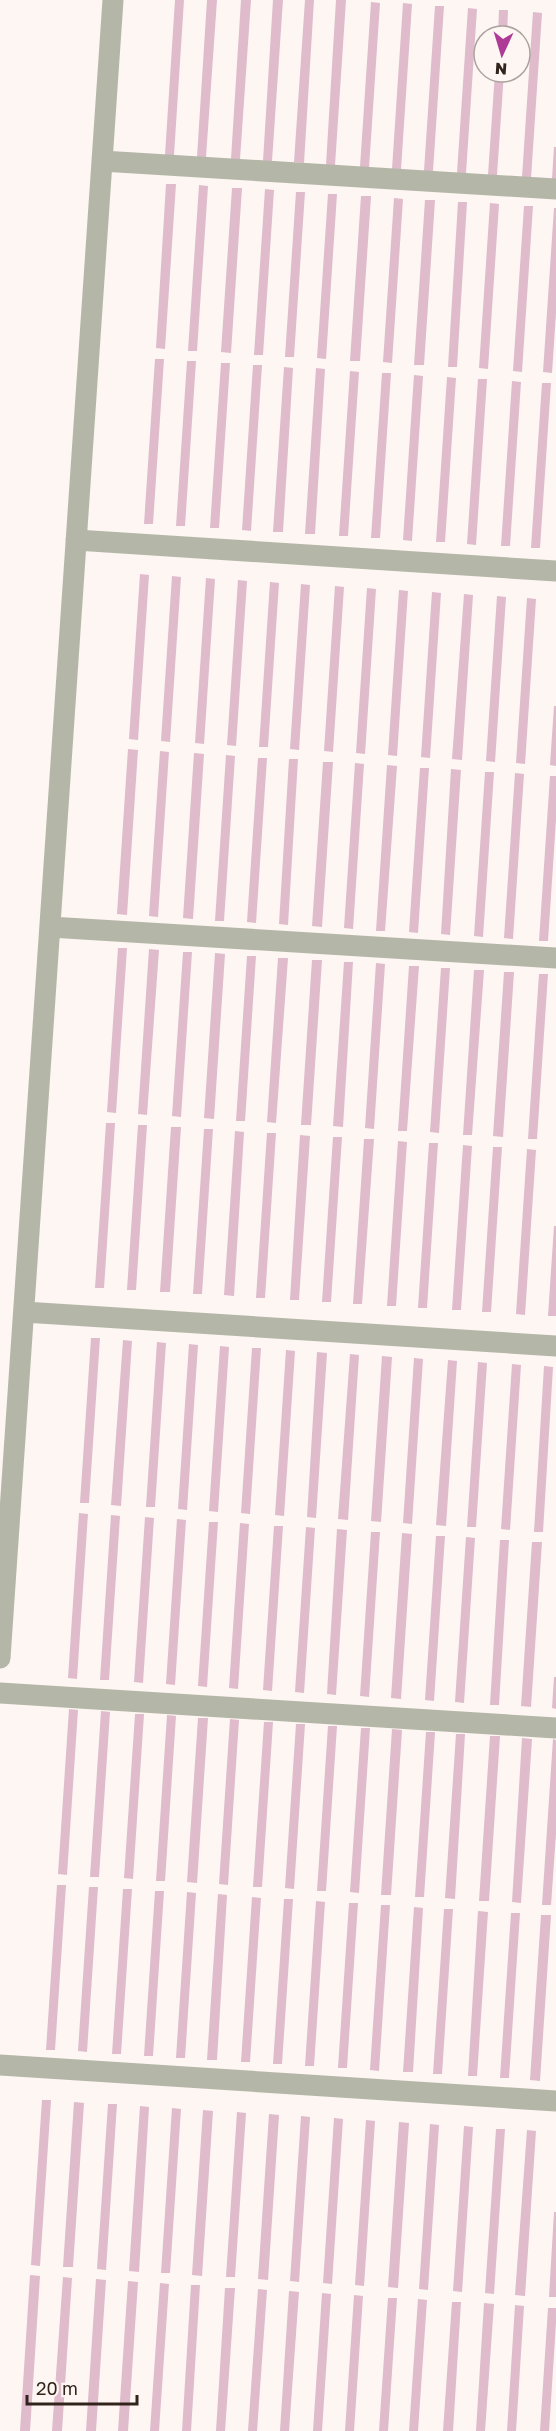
<svg xmlns="http://www.w3.org/2000/svg" width="556" height="2431" font-family="'Golos Text',sans-serif">
  <style>
    .building { fill: #dfbbcc }
    .lines { fill: none; stroke-linecap: round; stroke-linejoin: round }
    .lane { stroke: #b4b6a7; stroke-width: 21 }
  </style>
  <rect width="100%" height="100%" fill="#fdf6f2"/>
  <path class="building" d="M175,0H184L174,155H165Z
    M207,0H217L206,157H197Z
    M241,0H251L240,159H231Z
    M273,0H283L272,161H263Z
    M305,0H314L304,163L294,162Z
    M336,0H346L335,165H326Z
    M371,2L380,3L369,168L360,167Z
    M403,3L412,4L401,169H392Z
    M435,6H444L433,171H424Z
    M468,8L477,9L466,173H457Z
    M499,10H508L507,36H498Z
    M533,12L542,13L531,178L522,177Z
    M495,72H504L497,175H488Z
    M554,147H556V179H552Z
    M166,184H176L165,349L156,348Z
    M199,185L208,186L197,351H188Z
    M232,188H242L231,353L221,352Z
    M265,189L274,190L263,355H254Z
    M296,192H305L294,357H285Z
    M328,194H337L326,359L317,358Z
    M361,196H371L360,361H350Z
    M394,198L403,199L392,363L383,362Z
    M425,200H435L424,365H414Z
    M458,202H467L457,367H448Z
    M490,203L499,204L488,369L479,368Z
    M524,206H533L522,372L513,371Z
    M554,208H556V313L552,373L543,372Z
    M155,359H164L153,524H144Z
    M187,361H196L185,526H176Z
    M221,363H230L219,528H210Z
    M253,365H262L251,531L242,530Z
    M284,367L293,368L283,532H273Z
    M316,368L325,369L315,534H305Z
    M350,371L359,372L348,536H339Z
    M382,373H391L380,538H371Z
    M414,375L423,376L412,541L403,540Z
    M447,377L456,378L445,542H436Z
    M478,379H487L476,545L467,544Z
    M512,381L521,382L510,546H501Z
    M542,383H551L540,548H531Z
    M140,574L149,575L138,740L129,739Z
    M172,576L181,577L170,742L161,741Z
    M206,578L215,579L204,744L195,743Z
    M238,580L247,581L236,746L227,745Z
    M270,582L279,583L268,747H259Z
    M301,584L310,585L299,750L290,749Z
    M335,586L344,587L333,752L324,751Z
    M367,588L376,589L365,754L356,753Z
    M399,590L408,591L397,756L388,755Z
    M432,592L441,593L430,758L421,757Z
    M464,594L473,595L462,760L452,759Z
    M497,596L506,597L495,762L486,761Z
    M527,598L536,599L525,764L516,763Z
    M554,706H556V766L550,765Z
    M128,749L138,750L127,915L117,914Z
    M160,751L169,752L158,917L149,916Z
    M194,753L204,754L193,919L183,918Z
    M226,755L235,756L224,921H215Z
    M258,758H267L256,923L247,922Z
    M289,759H298L288,925L279,924Z
    M323,762H333L322,927L312,926Z
    M355,763L364,764L353,929L344,928Z
    M387,765L397,766L385,931H376Z
    M420,768H429L418,933L409,932Z
    M451,769L461,770L450,935L441,934Z
    M485,772H494L483,937L474,936Z
    M515,773L524,774L513,939L504,938Z
    M550,776H556V820L548,941H539Z
    M118,948H127L116,1113L107,1112Z
    M149,949L159,950L147,1115L138,1114Z
    M183,952H192L181,1117L172,1116Z
    M215,953L225,954L214,1119L204,1118Z
    M247,956H256L245,1121H236Z
    M278,958H288L276,1123L267,1122Z
    M312,960H322L311,1125H301Z
    M344,962H353L343,1127L333,1126Z
    M376,963L385,964L374,1129L365,1128Z
    M409,966H419L407,1131H398Z
    M441,968H450L439,1133L430,1132Z
    M474,970H484L472,1135H463Z
    M504,972H514L503,1137L493,1136Z
    M539,974H548L537,1139H528Z
    M106,1123H115L104,1288H95Z
    M138,1125H147L136,1290H127Z
    M171,1127H181L170,1292H160Z
    M204,1129H213L202,1294H193Z
    M235,1131L244,1132L234,1296L224,1295Z
    M267,1133H276L265,1298H256Z
    M300,1135L310,1136L299,1300H290Z
    M333,1137H342L331,1302H322Z
    M364,1139H374L362,1304H353Z
    M398,1141L407,1142L396,1306H387Z
    M429,1143H438L427,1308H418Z
    M463,1145L472,1146L461,1310H452Z
    M493,1147H502L491,1312H482Z
    M527,1149L536,1150L525,1315L516,1314Z
    M554,1226H556V1316H548Z
    M91,1338H100L89,1503H80Z
    M123,1340L132,1341L121,1506L111,1505Z
    M157,1342L166,1343L155,1507H146Z
    M189,1344L198,1345L187,1510L178,1509Z
    M220,1346L229,1347L218,1512L209,1511Z
    M252,1348H261L250,1514L241,1513Z
    M286,1350L295,1351L284,1516L275,1515Z
    M317,1352L327,1353L316,1518L307,1517Z
    M350,1354L359,1355L348,1520L338,1519Z
    M382,1356L392,1357L381,1522L371,1521Z
    M414,1358L423,1359L412,1524L403,1523Z
    M448,1360L457,1361L446,1526L436,1525Z
    M478,1362L487,1363L476,1527H467Z
    M512,1364L521,1365L510,1530L501,1529Z
    M544,1366L553,1367L543,1532H534Z
    M79,1513L88,1514L77,1679L68,1678Z
    M111,1515L120,1516L109,1680H100Z
    M145,1517L154,1518L143,1683L134,1682Z
    M177,1519L186,1520L175,1685L166,1684Z
    M209,1522H218L207,1687L198,1686Z
    M240,1523L249,1524L238,1689L229,1688Z
    M274,1526H283L272,1691L263,1690Z
    M306,1527L315,1528L304,1693L295,1692Z
    M337,1529L347,1530L336,1695L327,1694Z
    M371,1532H380L369,1697L360,1696Z
    M402,1533L412,1534L401,1699L391,1698Z
    M436,1536H445L434,1701L425,1700Z
    M466,1537L475,1538L464,1703L455,1702Z
    M500,1540H509L499,1705H490Z
    M532,1542H542L531,1707L521,1706Z
    M554,1677H556V1709L552,1708Z
    M69,1709L78,1710L67,1875L58,1874Z
    M101,1711L110,1712L99,1877H90Z
    M135,1714H144L133,1879L124,1878Z
    M167,1715L176,1716L165,1881H156Z
    M198,1718H208L197,1883L187,1882Z
    M230,1719L239,1720L228,1885L219,1884Z
    M264,1722H273L262,1887H253Z
    M296,1724H305L294,1889L285,1888Z
    M328,1726H337L326,1891H317Z
    M361,1728H370L359,1893L350,1892Z
    M392,1729L402,1730L391,1895H381Z
    M426,1732H435L424,1897H415Z
    M456,1734H465L455,1899L445,1898Z
    M490,1736H500L489,1901H479Z
    M522,1738L532,1739L521,1903L512,1902Z
    M553,1739L556,1740V1834L551,1905H542Z
    M57,1885H66L55,2050H46Z
    M89,1887H98L87,2052L78,2051Z
    M123,1889H132L121,2054H112Z
    M155,1891H164L153,2056H144Z
    M187,1892L196,1893L185,2058H176Z
    M218,1894L227,1895L217,2060H207Z
    M252,1897L261,1898L250,2062H241Z
    M284,1899H293L282,2064H273Z
    M316,1901L325,1902L314,2066H305Z
    M349,1903H358L347,2068H338Z
    M381,1905H390L379,2071L370,2070Z
    M414,1907L423,1908L413,2072H403Z
    M444,1909H453L442,2074H433Z
    M478,1911L488,1912L477,2076H468Z
    M511,1913H520L509,2078H500Z
    M541,1915H551L540,2081L530,2080Z
    M42,2100H51L40,2266L31,2265Z
    M74,2102L84,2103L73,2267H63Z
    M108,2104H117L106,2270L97,2269Z
    M140,2106L149,2107L139,2272L129,2271Z
    M172,2108L181,2109L170,2273H161Z
    M203,2110L213,2111L202,2276L192,2275Z
    M237,2112L246,2113L235,2277H226Z
    M269,2114L279,2115L268,2280L258,2279Z
    M301,2116L310,2117L299,2282L290,2281Z
    M334,2118L343,2119L332,2284L323,2283Z
    M366,2120L375,2121L364,2286L355,2285Z
    M399,2122L409,2123L398,2288L388,2287Z
    M430,2124L439,2125L428,2290L419,2289Z
    M464,2126L473,2127L462,2292L453,2291Z
    M496,2129H505L494,2294L485,2293Z
    M527,2130L536,2131L525,2296L515,2295Z
    M554,2212H556V2297H549Z
    M30,2275L40,2276L30,2431H20Z
    M63,2277L72,2278L62,2431H52Z
    M96,2279L106,2280L96,2431H86Z
    M128,2281L138,2282L128,2431H118Z
    M160,2283L169,2284L159,2431H150Z
    M191,2285H200L191,2431H182Z
    M225,2288H235L225,2431H216Z
    M258,2289L267,2290L257,2431H248Z
    M289,2291L299,2292L289,2431H280Z
    M322,2293L331,2294L322,2431H313Z
    M354,2295L363,2296L354,2431H345Z
    M388,2298H397L388,2431H379Z
    M418,2299L427,2300L418,2431H409Z
    M452,2302H461L453,2431H443Z
    M484,2303L494,2304L485,2431H476Z
    M515,2305L524,2306L516,2431H507Z
    M548,2308H556V2323L549,2431H540Z"/>
  <g class="lines">
    <path class="lane" d="M102,161L556,189
      M76,540L556,571
      M50,927L556,958
      M24,1312L556,1346
      M0,1658L113,0
      M0,1693L556,1728
      M0,2065L556,2101"/>
  </g>
  <g transform="translate(502 54) rotate(184)"><circle r="28" fill="#fdf6f2" stroke="#aba29d" stroke-width="1.5"/>
  <path d="M0-4.5L10 22L0 15L-10 22Z" fill="#ae3b95"/>
  <text y="-9" font-size="16" font-weight="bold" text-anchor="middle" fill="#31241d">N</text>
  </g>
  <path d="M27 2395v9h110v-9" fill="none" stroke="#31241d" stroke-width="3"/>
  <text x="36" y="2395" font-size="18" fill="#31241d" stroke="#fdf6f2" stroke-width="4.5" paint-order="stroke">20 m</text>
</svg>
